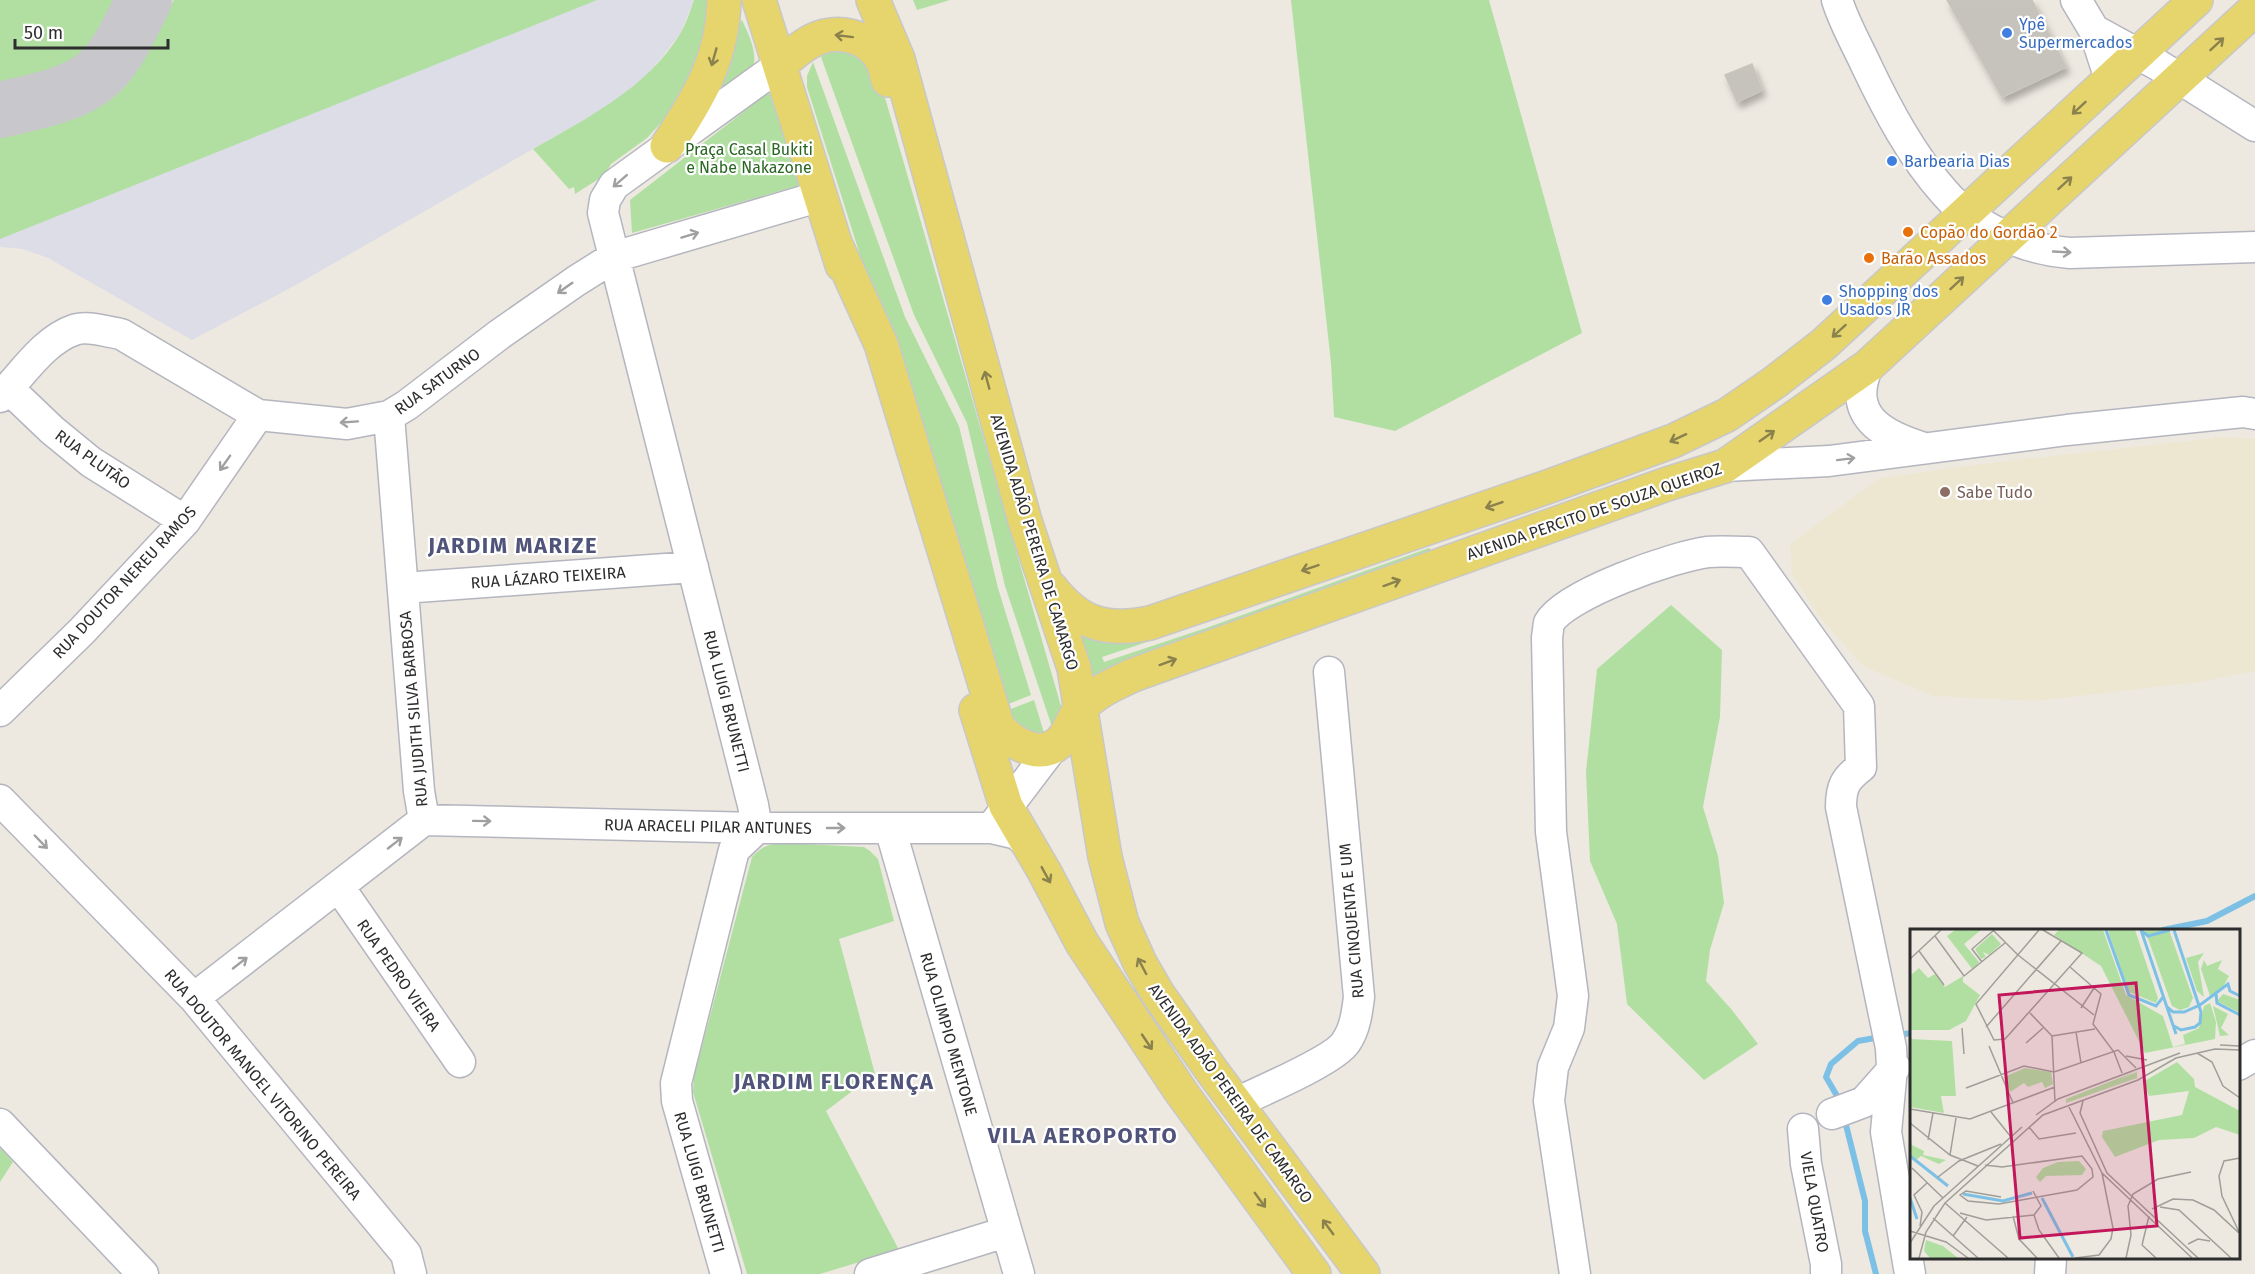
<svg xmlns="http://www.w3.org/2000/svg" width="2255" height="1274" font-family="'Fira Sans',sans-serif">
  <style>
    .education { fill: #ede7d2 }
    .airport { fill: #dcdde6 }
    .green { fill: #b1dfa2 }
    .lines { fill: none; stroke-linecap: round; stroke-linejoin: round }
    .stream { stroke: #7dc0e6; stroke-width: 6 }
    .taxiway { stroke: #c8c7cb; stroke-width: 56 }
    .building { fill: #c6c3bc; stroke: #c9c5ba; stroke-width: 1.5; filter: url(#shadow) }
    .minor-casing { stroke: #b4b5bf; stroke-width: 33 }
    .major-casing { stroke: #c8c8c8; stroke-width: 36 }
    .minor { stroke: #fff; stroke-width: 30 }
    .major { stroke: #e6d56d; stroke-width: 33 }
    .oneway { stroke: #8a814d }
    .oneway2 { stroke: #a0a0a0 }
    .shop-dot { fill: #3f7fe0; stroke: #fff; stroke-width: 2 }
    .food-dot { fill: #e8710a; stroke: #fff; stroke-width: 2 }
    .education-dot { fill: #8d6e63; stroke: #fff; stroke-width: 2 }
    .labels { text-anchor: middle; stroke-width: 4.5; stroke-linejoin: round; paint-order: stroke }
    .shop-label { font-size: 16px; fill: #366cbe; stroke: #fff; text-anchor: start }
    .park-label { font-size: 16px; fill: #296621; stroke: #fff }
    .food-label { font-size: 16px; fill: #c56008; stroke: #fff; text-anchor: start }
    .street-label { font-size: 16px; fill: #2d2d2d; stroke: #fff }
    .education-label { font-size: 16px; fill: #785e54; stroke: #fff; text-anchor: start }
    .district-label { font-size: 22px; font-weight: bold; letter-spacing: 1.5px; fill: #50547b; stroke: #fff }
    .inset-river { fill: none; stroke: #7dc0e6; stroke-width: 3 }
    .inset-road { fill: none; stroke: #a09e99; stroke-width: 1.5 }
    .view { fill: #c2185b; fill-opacity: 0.15; stroke: #c2185b; stroke-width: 3 }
    .inset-edge { fill: none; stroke: #2d2d2d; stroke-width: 3 }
  </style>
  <defs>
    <filter id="shadow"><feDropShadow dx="3.5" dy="6" stdDeviation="3" flood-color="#0004"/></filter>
  </defs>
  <rect width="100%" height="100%" fill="#ede9e1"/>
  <path class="education" d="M2223,437L2255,439V671L2200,682L2035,701L1933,696L1863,666L1818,615L1792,574L1790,544L1880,478L1980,464Z"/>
  <path class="airport" d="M0,0H694L680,34L658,62L635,87L601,110L294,286L192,340L48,258L23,249L0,247Z"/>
  <path class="green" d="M0,0H121C107,22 96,48 76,65C62,76 19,83 0,87Z
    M174,0H597L0,239V134L63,119L100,102L133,67Z
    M694,0H709V10L696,69L669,114L647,138L611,164L605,175L575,194L574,187L569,189L533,149C587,118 646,89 680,34C686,24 690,11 694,0Z
    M913,0H950L917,10Z
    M1291,0H1489L1582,333L1395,431L1334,417L1331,363Z
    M742,20C748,33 762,60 749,73C741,81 726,87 717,93C728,70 735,48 739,23Z
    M845,46L877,70L1061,706V712L1052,727L1005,586L967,423L914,315L821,57L830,49Z
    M813,62L905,317L959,426L998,588L1031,695L996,709L902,388L807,87V76Z
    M769,92L801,185L632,233L630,200Z
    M1427,543L1219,618L1102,657L1104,662L1206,628L1429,548L1431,550L1095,676L1090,677L1074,631Z
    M1671,605L1722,650L1720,717L1703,807L1718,856L1724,903L1710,950L1706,981L1732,1010L1758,1044L1704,1080L1627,1004L1617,924L1590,861L1586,772L1597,669Z
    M1034,700L1045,736L1038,740L998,714Z
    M784,843L864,847L870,851L878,859L894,921L839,939L875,1074L826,1111L899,1250L820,1274H747L693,1092L694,1077L752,857C762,846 769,844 784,843Z
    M0,1148L13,1162L0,1182Z"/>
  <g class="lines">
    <path class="stream" d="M2163,930L2207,921L2255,896
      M1897,1035L1912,1033
      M1840,1101L1826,1077L1831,1064L1858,1041L1881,1037
      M1844,1117L1865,1201V1231L1876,1274"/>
    <path class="taxiway" d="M0,110C33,102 79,95 103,69C121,50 132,23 144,0"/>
  </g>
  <path class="building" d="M1947,0H2032L2066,67L2002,97Z
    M1752,64L1762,90L1737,102L1725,75Z"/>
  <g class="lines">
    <g class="minor-casing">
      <path id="minor" d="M1837,0C1844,23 1857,45 1867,67C1888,111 1912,156 1944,192C1974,227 2025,250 2070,253L2255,247
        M2076,0L2094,30
        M2110,79L2094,30L2158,65L2255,126
        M1868,366C1846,416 1882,435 1924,448
        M8,388L52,430L91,462L185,521
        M0,397C22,375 44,340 74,330C87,325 107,332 121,334L258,415L347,424L389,416L407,405L500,334L576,281L614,257L821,196
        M389,416L419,791L424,820
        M1725,466L1829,461L2067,430L2243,412L2255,414
        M403,588L693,567
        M0,711L82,631L185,521L258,415
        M0,800L194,998L406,1254L411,1274
        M424,820L757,828H991L1017,834L1028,844
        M995,823L1052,748
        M757,828L753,805L603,213L605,200L614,185L780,65
        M890,828L1019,1274
        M339,887L460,1062
        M194,998L424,820
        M2238,1065L2255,1055
        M1236,1103C1259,1092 1335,1060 1346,1042C1355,1029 1357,1013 1359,997L1329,672
        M1832,1114L1864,1102L1895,1067
        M0,1124L143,1274
        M1803,1129L1806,1164L1826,1264V1274
        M726,1274L677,1101L676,1083L734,850L757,828
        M870,1274L1006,1232
        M1575,1274L1549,1101L1553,1067L1569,1028L1573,996L1551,832L1547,637C1548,633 1548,627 1549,623C1565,594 1675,556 1708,552C1721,551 1736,552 1749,552L1859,706L1861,767C1845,779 1841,787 1841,807L1891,1048L1892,1068L1886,1132L1910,1274
        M2050,1274L2051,1258"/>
    </g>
    <g class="major-casing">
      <path id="major" d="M759,0L842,265
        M873,0L898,59L1025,521L1074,668L1105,857L1122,923L1140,963L1158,994L1212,1071L1363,1274
        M780,65C789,57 799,48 810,42C835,27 870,35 883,62C885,68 886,74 888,80
        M667,146C698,99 723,59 724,0
        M836,245L881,344L998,727C1015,746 1046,763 1065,736C1071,727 1074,716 1081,708C1094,692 1115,684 1133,675L1667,484L1725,466L1868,366L2255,9
        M1051,588C1079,624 1106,632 1150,623L1550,486L1673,441L1727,415L1775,382L1824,344L2196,0
        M976,710L1006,806L1044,871L1082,943L1181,1092L1314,1274"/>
    </g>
    <use href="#minor" class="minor"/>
    <use href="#major" class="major"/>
  </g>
  <defs><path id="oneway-shaft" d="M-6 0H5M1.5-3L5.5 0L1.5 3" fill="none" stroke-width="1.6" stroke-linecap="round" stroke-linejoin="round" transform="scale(1.5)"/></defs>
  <g class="oneway">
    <use href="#oneway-shaft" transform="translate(844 36) rotate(-173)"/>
    <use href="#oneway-shaft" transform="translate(2217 44) rotate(-43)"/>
    <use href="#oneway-shaft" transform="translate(714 57) rotate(106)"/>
    <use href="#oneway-shaft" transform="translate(2079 108) rotate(137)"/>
    <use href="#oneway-shaft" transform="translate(2065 183) rotate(-42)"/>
    <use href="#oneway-shaft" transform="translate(1957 283) rotate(-43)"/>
    <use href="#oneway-shaft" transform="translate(1839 331) rotate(138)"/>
    <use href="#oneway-shaft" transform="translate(987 380) rotate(-105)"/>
    <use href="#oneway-shaft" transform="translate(1767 436) rotate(-35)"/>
    <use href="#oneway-shaft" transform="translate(1678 438) rotate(155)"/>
    <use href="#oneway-shaft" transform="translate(1494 505) rotate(161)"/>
    <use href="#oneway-shaft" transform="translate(1310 568) rotate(161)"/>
    <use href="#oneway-shaft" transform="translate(1392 583) rotate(-20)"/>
    <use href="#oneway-shaft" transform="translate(1168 662) rotate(-20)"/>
    <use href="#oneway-shaft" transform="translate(1046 875) rotate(61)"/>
    <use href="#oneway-shaft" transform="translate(1142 966) rotate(-118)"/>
    <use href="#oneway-shaft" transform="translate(1147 1042) rotate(56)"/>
    <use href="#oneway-shaft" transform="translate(1260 1200) rotate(54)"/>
    <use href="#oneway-shaft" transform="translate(1328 1227) rotate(-126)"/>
  </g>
  <g class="oneway2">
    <use href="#oneway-shaft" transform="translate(620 181) rotate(139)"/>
    <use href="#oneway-shaft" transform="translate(690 235) rotate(-17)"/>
    <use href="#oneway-shaft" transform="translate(2062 252) rotate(3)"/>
    <use href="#oneway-shaft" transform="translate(565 288) rotate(145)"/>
    <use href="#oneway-shaft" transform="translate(349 422) rotate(176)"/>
    <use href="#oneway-shaft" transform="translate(1846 459) rotate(-7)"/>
    <use href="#oneway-shaft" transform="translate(225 463) rotate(125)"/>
    <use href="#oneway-shaft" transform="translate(482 821) rotate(1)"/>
    <use href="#oneway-shaft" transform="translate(836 828)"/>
    <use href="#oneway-shaft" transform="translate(41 842) rotate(46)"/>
    <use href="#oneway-shaft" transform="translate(395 843) rotate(-38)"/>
    <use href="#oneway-shaft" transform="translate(240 963) rotate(-38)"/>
  </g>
  <g class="shop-dot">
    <circle cx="2007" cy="33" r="6"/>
    <circle cx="1892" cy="161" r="6"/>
    <circle cx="1827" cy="300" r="6"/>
  </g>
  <g class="food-dot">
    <circle cx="1908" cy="232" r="6"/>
    <circle cx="1869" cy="258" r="6"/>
  </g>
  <circle class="education-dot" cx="1945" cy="492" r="6"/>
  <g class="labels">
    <g class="shop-label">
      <text x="2019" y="30">Ypê<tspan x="2019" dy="18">Supermercados</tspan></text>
      <text x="1904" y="167">Barbearia Dias</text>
      <text x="1839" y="297">Shopping dos<tspan x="1839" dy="18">Usados JR</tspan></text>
    </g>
    <g class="park-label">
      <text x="749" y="155">Praça Casal Bukiti<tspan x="749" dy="18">e Nabe Nakazone</tspan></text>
    </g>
    <g class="food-label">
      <text x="1920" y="238">Copão do Gordão 2</text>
      <text x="1881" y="264">Barão Assados</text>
    </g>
    <g class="street-label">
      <text transform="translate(437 381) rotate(-36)" y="6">RUA SATURNO</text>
      <text transform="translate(93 459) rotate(36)" y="6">RUA PLUTÃO</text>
      <text transform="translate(1594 511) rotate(-19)" y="6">AVENIDA PERCITO DE SOUZA QUEIROZ</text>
      <text transform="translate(1035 542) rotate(73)" y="6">AVENIDA ADÃO PEREIRA DE CAMARGO</text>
      <text transform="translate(548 577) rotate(-4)" y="6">RUA LÁZARO TEIXEIRA</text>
      <text transform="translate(124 582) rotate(-47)" y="6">RUA DOUTOR NEREU RAMOS</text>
      <text transform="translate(727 701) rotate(76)" y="6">RUA LUIGI BRUNETTI</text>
      <text transform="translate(413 709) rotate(-95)" y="6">RUA JUDITH SILVA BARBOSA</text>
      <text transform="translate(708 826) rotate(1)" y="6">RUA ARACELI PILAR ANTUNES</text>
      <text transform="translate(1351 921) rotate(-95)" y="6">RUA CINQUENTA E UM</text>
      <text transform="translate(399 975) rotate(55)" y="6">RUA PEDRO VIEIRA</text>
      <text transform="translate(949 1034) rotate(74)" y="6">RUA OLIMPIO MENTONE</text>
      <text transform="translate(263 1084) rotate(50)" y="6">RUA DOUTOR MANOEL VITORINO PEREIRA</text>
      <text transform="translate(1231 1093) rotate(54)" y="6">AVENIDA ADÃO PEREIRA DE CAMARGO</text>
      <text transform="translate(700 1182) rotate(74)" y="6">RUA LUIGI BRUNETTI</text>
      <text transform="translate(1815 1202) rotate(80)" y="6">VIELA QUATRO</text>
    </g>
    <g class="education-label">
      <text x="1957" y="498">Sabe Tudo</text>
    </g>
    <g class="district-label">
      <text x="513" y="553">JARDIM MARIZE</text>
      <text x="834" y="1089">JARDIM FLORENÇA</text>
      <text x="1083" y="1143">VILA AEROPORTO</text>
    </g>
  </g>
  <g transform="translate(1910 929)">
    <rect width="330" height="330" fill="#ede9e1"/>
    <path d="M45,1H71L54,15L69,33L63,41L37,7ZM149,1H193L216,66L253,87L263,118L275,115L273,106L289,99L294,77L300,74L306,93L305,110L235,124L191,37L144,6ZM198,1H225L248,69L246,74L219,63ZM235,1H259L283,69L279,78L270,81L262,77ZM82,5L91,15L79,26L73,23L76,28L71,30L65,20ZM294,24L288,33L294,68L287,62L276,29ZM294,31L297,37L312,31L308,40L319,47L313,58L300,67L291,40ZM9,39L18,49L25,45L35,58L53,47V53L70,66L56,92L39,101H0V47ZM313,65L330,71V84L307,72ZM303,77L318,85L311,99L319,106L310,107ZM0,110L42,112L46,167H31L34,184L0,178ZM267,133L284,150L285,158L330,182V206L306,198L284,209L249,211L205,228L192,208L193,202L272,186L279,162L239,167L233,153ZM115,139L141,143L143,155L135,159L132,153L118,158L114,154L100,163L94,148ZM227,142L207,152L227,143V149L156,174V170ZM0,209L2,216L14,222L13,226L36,231L29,235L11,227L6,231L0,226ZM169,232L176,240L172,246L136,247L130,253L126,248L133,239L148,233ZM16,311L33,317L48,329H20L14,322Z" fill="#b1dfa2"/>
    <path class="inset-river" d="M196,1L219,66L246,77L254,67M231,1L266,105M264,1L291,83L290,94L285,98L271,101L264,97M232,2L238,7L260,1M306,65L307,74L330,86M257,78L263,83H274L290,76L318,55L320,62L330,67M0,227L38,257M53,265L93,272L122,264M0,269L7,290M132,269L163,328"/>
    <path class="inset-road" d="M83,1L108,26L184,86M129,1L66,75L84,111L95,110L172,24L133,1M25,7L54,47L95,14M9,22L34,56M0,30L31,1M72,33L62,20L84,1M160,38L191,65L183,95L204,123L212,144M171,79L184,59M120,84L142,107M76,98L151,12M52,99L54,125M166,103L171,134M142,107L145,173M142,107L185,100M116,114L133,99M310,116L330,117M79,117L103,174M287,124L302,133L313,157L330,169M216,127L237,131M56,159L114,137L144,143L208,121L226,139M173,172L170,184L197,244L288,329M158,176L192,244L282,329M0,180L60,190L145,158M81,183L101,208M126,186L148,170L270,124M0,194L40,226L68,237M119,198L129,210L166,204M18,211L23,184M40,226L46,189M330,229L314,232L309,247L312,267L330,305M75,236L92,238L172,227L182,240L183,248L167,261L89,275L58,272L50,266L56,262L91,268M2,239L33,269M28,248L49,232L91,215M123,262L131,277L124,286M35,274L98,329M250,278L269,281L321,329M242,280L263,270L283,271L304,281L328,303L330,300M50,284L76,291L124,286L129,301L149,329M103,287L109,310L127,329M23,289L68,329M10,297L12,283L4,266L17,254M0,302L36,313L58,329M43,307L57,288M0,314L24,277L112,198M278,315L288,310L300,312M232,316L239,287M232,316L246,329M9,329L16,303L35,274L133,186L228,151L266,129L305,120L330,121M165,329L189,326L201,310L203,299L192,244M216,329L221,306L218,277L223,265L248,250L281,243"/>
    <path class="view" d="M226,54L247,297L110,309L89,66Z"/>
    <rect width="330" height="330" class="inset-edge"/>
  </g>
  <path d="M15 39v9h153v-9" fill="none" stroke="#2d2d2d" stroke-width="3"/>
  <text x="24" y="39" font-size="18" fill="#2d2d2d" stroke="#ffffff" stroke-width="4.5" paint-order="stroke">50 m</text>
</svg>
